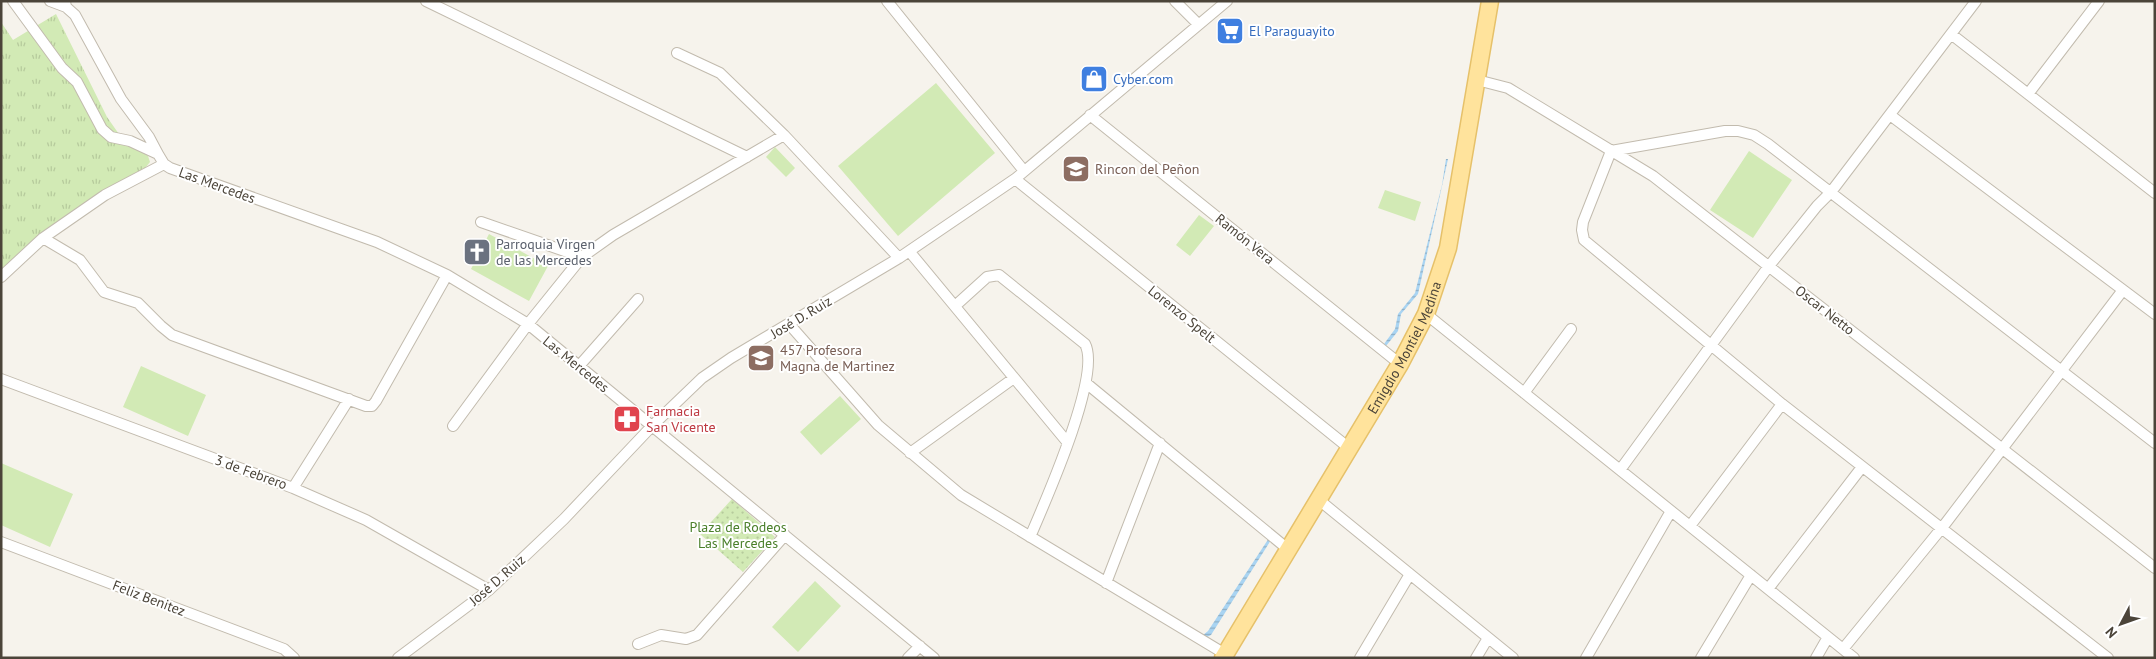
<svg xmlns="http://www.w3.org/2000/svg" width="2156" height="659" font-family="'PT Sans',sans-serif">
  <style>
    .grass { fill: url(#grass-tufts) }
    .park { fill: url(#park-dots) }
    .pitch { fill: #d2eab5 }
    .water { fill: url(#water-rules) }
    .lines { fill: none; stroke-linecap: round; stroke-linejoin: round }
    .minor-casing { stroke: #c2bbae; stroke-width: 12 }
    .primary-casing { stroke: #e6c16a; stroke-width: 19 }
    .minor { stroke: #fff; stroke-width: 10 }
    .primary { stroke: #ffe39c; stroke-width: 16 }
    .labels { text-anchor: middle; stroke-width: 4; stroke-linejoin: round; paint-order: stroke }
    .shop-label { font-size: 14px; fill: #366cbe; stroke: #fff; text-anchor: start }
    .education-label { font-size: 14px; fill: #785e54; stroke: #fff; text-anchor: start }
    .street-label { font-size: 14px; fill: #4b4439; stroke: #fff }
    .worship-label { font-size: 14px; fill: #5b616d; stroke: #fff; text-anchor: start }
    .health-label { font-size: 14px; fill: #be3a42; stroke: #fff; text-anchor: start }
    .park-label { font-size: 14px; fill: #4a7f2a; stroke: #fff }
  </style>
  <defs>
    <pattern id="grass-tufts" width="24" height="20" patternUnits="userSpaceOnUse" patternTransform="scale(1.25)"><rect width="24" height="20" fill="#d2eab5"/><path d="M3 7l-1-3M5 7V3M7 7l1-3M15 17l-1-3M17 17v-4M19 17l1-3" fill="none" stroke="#b6ca9c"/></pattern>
    <pattern id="park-dots" width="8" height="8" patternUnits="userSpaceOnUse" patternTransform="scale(1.25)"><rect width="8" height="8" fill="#d2eab5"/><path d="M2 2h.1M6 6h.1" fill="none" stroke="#b6ca9c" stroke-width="1.8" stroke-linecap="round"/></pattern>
    <pattern id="water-rules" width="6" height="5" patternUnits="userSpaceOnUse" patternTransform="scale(1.25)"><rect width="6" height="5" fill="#a9d4f2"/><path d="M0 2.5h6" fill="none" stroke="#8caec5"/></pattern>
  </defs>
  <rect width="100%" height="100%" fill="#f6f3ec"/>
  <path class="grass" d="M56,14L107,117L121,137L148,156L150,162L146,167L102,193L1,272V22L13,40Z"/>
  <path class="park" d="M732,499L775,537L743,572L700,534Z"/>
  <path class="pitch" d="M936,83L995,153L898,236L838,166Z
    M775,147L795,168L786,177L766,157Z
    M1749,151L1792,180L1753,238L1710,210Z
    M1385,190L1421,202L1415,221L1378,208Z
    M1199,215L1214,226L1190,256L1176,245Z
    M489,234L548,266L529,301L471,269Z
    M141,366L206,395L188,436L123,407Z
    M840,396L861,419L821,455L800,432Z
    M1,463L73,494L50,547L1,525Z
    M815,581L841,606L798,652L772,627Z"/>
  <path class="water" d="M1446,159H1448L1418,294L1401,314L1398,331L1386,346L1384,344L1395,329L1398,314L1415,293L1442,185Z
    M1269,538L1271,540L1211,635L1205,638L1202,636L1208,631Z"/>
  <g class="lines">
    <g class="minor-casing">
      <path id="minor" d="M13,1L62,68L77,82L102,129L111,137L130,141L158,154L164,164L170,168L377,242L447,275L528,324L934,658
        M50,1L66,7
        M65,1L66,7L75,15L121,99L149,137L158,154
        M426,1L747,157
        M887,1L1024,171
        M1175,1L1198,24
        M1951,34L2155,193
        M677,53L720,73L784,135L899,258
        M1477,80L1508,88L1653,176L2155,568
        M2028,94L2099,1
        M1090,115L1400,364
        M1890,115L2155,314
        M1015,179L1349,448
        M481,222L582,257
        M43,238L80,260L104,292L138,303L161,326L172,335L366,406H372L376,401L447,275
        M909,251L1068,443
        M1,277L43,238L105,195L164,164
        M955,306L987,277L999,275L1085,344C1102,375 1045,502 1030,537
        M1426,314L1854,658
        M789,324L878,425L961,495L1225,654
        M579,366L638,299
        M1,379L293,488L366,520L489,590
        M1086,383L1289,550
        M1524,393L1571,329
        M453,426L528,324L582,257L613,235L784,135
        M910,453L1014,378
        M1620,470L1769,266L1817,206L1831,192L1976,1
        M293,488L349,399
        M1319,500L1513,658
        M1690,526L1782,404
        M1,542L284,649L294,658
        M1106,583L1160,443
        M1768,589L1862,467
        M638,644L661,635L686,639L697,635L785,535
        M1843,649L1945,524L2123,290
        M398,658L489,590L564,519L652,426L702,378L731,358L899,258L1015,179L1227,1
        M908,658L920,646
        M1360,658L1410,574
        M1476,658L1488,638
        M1586,658L1671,511
        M1701,658L1751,575
        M1816,658L1828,637
        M2108,658L1782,404L1584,240L1582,230L1583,222L1611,151L1725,131H1738L1754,135L1768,144L2155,443"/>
    </g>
    <g class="primary-casing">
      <g id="primary">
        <path id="s1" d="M1223,658L1400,364L1426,314L1448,248L1490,1"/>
      </g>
    </g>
    <use href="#minor" class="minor"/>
    <use href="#primary" class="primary"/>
  </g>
  <defs>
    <g id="supermarket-square" transform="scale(1.4375)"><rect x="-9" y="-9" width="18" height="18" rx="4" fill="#3f7fe0" stroke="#fff"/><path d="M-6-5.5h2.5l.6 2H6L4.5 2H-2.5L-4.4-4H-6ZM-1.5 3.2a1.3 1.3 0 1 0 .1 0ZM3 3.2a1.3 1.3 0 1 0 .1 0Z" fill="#fff"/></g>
    <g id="shop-square" transform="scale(1.4375)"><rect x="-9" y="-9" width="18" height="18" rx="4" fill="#3f7fe0" stroke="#fff"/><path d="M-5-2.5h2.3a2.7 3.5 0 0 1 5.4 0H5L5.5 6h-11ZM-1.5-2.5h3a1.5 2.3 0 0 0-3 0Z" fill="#fff"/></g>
    <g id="school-square" transform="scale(1.4375)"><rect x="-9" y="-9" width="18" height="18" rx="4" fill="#8d6e63" stroke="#fff"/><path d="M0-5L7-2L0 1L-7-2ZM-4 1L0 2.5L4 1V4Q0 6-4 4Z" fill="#fff"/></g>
    <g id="church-square" transform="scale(1.4375)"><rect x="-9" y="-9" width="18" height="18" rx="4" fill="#6b7280" stroke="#fff"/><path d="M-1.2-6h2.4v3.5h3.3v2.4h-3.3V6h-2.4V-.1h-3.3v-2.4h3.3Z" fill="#fff"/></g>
    <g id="pharmacy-square" transform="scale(1.4375)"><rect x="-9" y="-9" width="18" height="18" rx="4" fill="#e0444e" stroke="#fff"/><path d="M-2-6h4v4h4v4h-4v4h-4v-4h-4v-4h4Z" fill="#fff"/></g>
  </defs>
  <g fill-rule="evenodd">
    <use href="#supermarket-square" x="1230" y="31"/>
    <use href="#shop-square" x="1094" y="79"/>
    <use href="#school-square" x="1076" y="169"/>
    <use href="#church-square" x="477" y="252"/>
    <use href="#school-square" x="761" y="358"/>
    <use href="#pharmacy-square" x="627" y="419"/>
  </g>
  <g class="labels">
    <g class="shop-label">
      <text x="1249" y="36">El Paraguayito</text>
      <text x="1113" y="84">Cyber.com</text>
    </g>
    <g class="education-label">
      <text x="1095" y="174">Rincon del Peñon</text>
      <text x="780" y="355">457 Profesora<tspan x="780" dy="16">Magna de Martinez</tspan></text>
    </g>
    <g class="street-label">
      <text transform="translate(217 185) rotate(20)" y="5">Las Mercedes</text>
      <text transform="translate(1245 239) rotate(39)" y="5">Ramón Vera</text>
      <text transform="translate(1825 310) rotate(38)" y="5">Oscar Netto</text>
      <text transform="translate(1182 314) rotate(39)" y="5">Lorenzo Spelt</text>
      <text transform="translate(801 317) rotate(-31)" y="5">José D. Ruiz</text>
      <text dy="5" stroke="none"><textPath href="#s1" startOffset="360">Emigdio Montiel Medina</textPath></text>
      <text transform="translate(576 364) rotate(39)" y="5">Las Mercedes</text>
      <text transform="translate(251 472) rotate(20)" y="5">3 de Febrero</text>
      <text transform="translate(497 580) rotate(-41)" y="5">José D. Ruiz</text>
      <text transform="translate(149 598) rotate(21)" y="5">Feliz Benitez</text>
    </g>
    <g class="worship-label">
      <text x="496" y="249">Parroquia Virgen<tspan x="496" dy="16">de las Mercedes</tspan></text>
    </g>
    <g class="health-label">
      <text x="646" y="416">Farmacia<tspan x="646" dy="16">San Vicente</tspan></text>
    </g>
    <g class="park-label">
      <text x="738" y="532">Plaza de Rodeos<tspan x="738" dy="16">Las Mercedes</tspan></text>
    </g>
  </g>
  <rect width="2156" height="659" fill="none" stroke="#4b4439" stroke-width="5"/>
  <g transform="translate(2121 624) rotate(229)" stroke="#ffffff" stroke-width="4" paint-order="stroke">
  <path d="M0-4L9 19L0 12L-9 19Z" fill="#4b4439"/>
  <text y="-8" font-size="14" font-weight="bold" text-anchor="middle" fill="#4b4439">N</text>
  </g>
</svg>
